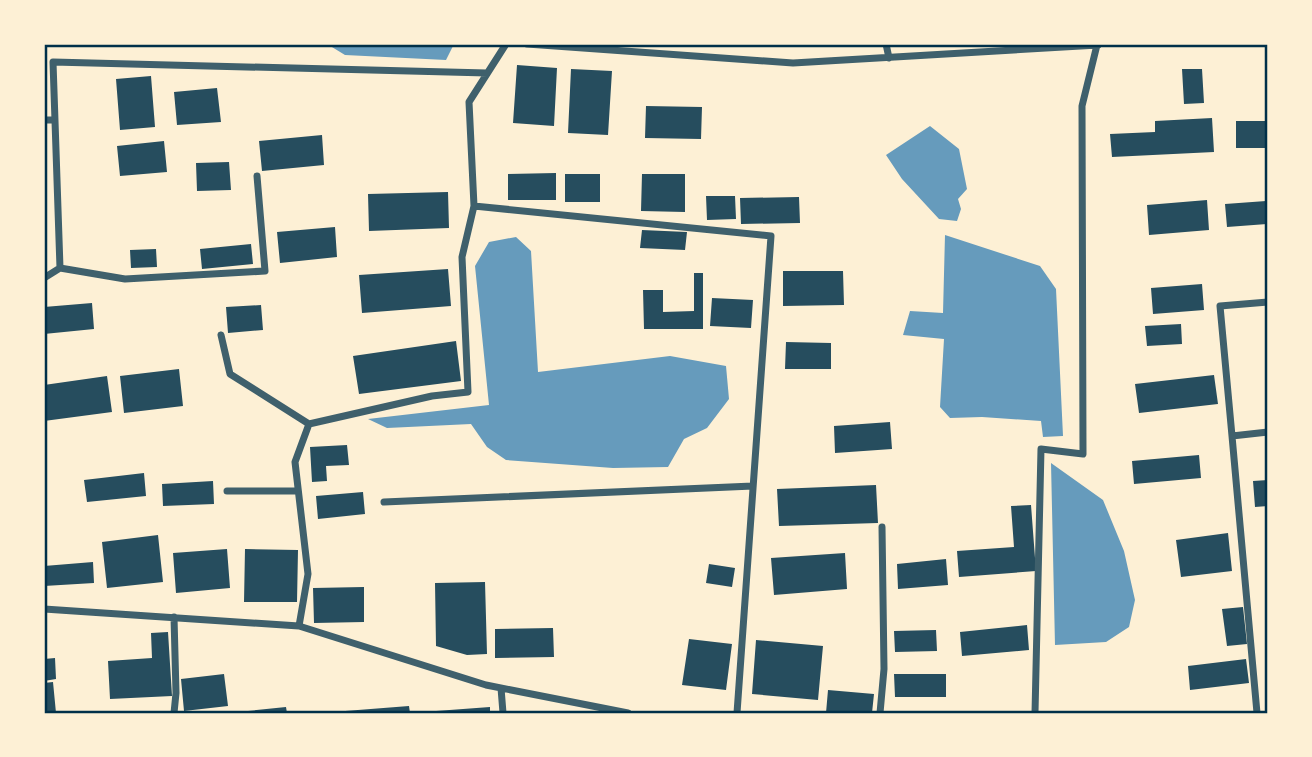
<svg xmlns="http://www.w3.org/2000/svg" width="1312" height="757" font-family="'Public Sans',sans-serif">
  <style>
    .water { fill: #669bbc }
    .building { fill: #264d5e }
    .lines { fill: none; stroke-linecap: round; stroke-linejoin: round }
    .minor { stroke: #3f606c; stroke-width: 7 }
    .neatline { fill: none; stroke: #003049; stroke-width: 2.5 }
  </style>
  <rect width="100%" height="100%" fill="#fdf0d5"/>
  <path class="water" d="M327,44H454L446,60L345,55Z
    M930,126L959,149L967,189L958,199L961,209L957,221L939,219L902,179L886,155Z
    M945,235L1040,266L1056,289L1063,436L1043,437L1041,421L982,417L950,418L940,407L944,339L903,335L910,311L943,313Z
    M516,237L531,251L538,372L670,356L726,366L729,399L707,428L684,439L668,467L613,468L506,460L487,447L471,424L387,428L368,419L489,405L475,266L489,242Z
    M1051,463L1103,500L1124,551L1135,600L1129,627L1106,642L1055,645Z"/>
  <path class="building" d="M517,65L557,68L554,126L513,123Z
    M571,69L612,71L608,135L568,133Z
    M1182,69H1202L1204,103L1184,104Z
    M151,76L155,127L120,130L116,79Z
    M217,88L221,122L177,125L174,92Z
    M646,106L702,107L701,139L645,138Z
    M1212,118L1214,152L1112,157L1110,134L1155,132V121Z
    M1236,121H1268V148H1236Z
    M322,135L324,165L262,171L259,141Z
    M164,141L167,172L120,176L117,146Z
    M229,162L231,190L197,191L196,163Z
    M556,173V200H508V174Z
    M565,174H600V202H565Z
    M642,174H685V212L641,211Z
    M448,192L449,228L369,231L368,194Z
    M706,196H735L736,219L707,220Z
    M799,197L800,223L741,224L740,198Z
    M1207,200L1209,230L1149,235L1147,205Z
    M1266,201L1267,224L1227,227L1225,204Z
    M335,227L337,257L280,263L277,232Z
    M642,230L687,232L685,250L640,248Z
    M251,244L253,264L202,269L200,249Z
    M156,249L157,267L131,268L130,250Z
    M448,269L451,306L362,313L359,275Z
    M783,271H843L844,305L783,306Z
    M694,273H703V329H644L643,290H663V312L694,311Z
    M1202,284L1204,310L1153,314L1151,288Z
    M712,298L753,300L751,328L710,326Z
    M92,303L94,329L44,334V307Z
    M261,305L263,330L228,333L226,307Z
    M1181,324L1182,344L1147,346L1145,326Z
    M456,341L461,381L359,394L353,356Z
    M786,342L831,343V369H785Z
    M179,369L183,406L124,413L120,376Z
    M1214,375L1218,404L1139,413L1135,384Z
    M107,376L112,412L44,421V385Z
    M890,422L892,449L835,453L834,426Z
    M347,445L349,465L326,466L327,481L312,482L310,447Z
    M1199,455L1201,478L1134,484L1132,461Z
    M144,473L146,496L87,502L84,480Z
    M1268,480V506L1255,507L1253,481Z
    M213,481L214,504L163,506L162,484Z
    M876,485L878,523L779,526L777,489Z
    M363,492L365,514L318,519L316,496Z
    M1031,505L1036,571L959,577L957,551L1014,547L1011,506Z
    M1228,533L1232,571L1181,577L1176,540Z
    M158,535L163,582L107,588L102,542Z
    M227,549L230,588L176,593L173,553Z
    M245,549L298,550L297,602H244Z
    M845,553L847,589L774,595L771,558Z
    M946,559L948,585L898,589L897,564Z
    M93,562L94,583L44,586V566Z
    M709,564L735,568L732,587L706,583Z
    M485,582L487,654L467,655L436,646L435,583Z
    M364,587V622L314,623L313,588Z
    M1243,607L1247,644L1227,646L1222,609Z
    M1027,625L1029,650L962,656L960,632Z
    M553,628L554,657L495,658V629Z
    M936,630L937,651L895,652L894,631Z
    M168,632L172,696L110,699L108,661L152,658L151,633Z
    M689,639L732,644L726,690L682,685Z
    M756,640L823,646L818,700L752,694Z
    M55,658L56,679L44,681V659Z
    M1246,659L1249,683L1190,690L1188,666Z
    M224,674L228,706L184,711L181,679Z
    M894,674H946V697H895Z
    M53,682L56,713H44V683Z
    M828,690L874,694L872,713H826Z
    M409,706L410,713H345V711Z
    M286,707L287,713H248V711Z
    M490,707V713H436V711Z"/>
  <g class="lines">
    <path class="minor" d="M506,44L469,102L474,206L771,236L737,713
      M527,44L793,63L1098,45
      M886,44L889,58
      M44,120H55
      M257,176L265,271L125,279L60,268L53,62L487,73
      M44,278L60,268
      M221,335L230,374L309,424
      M1232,436L1220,306L1268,302
      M227,491H298
      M384,502L753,486
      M44,609L299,626L486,685L628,713
      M174,617L176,693L174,713
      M299,626L308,574L295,462L309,424L432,396L468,392L462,257L474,206
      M501,688L503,713
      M880,713L884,669L882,527
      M1035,713L1041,449L1083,454L1082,106L1097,45
      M1257,713L1232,436L1268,432"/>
  </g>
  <rect width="1312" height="757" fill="none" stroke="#fdf0d5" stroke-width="91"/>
  <rect x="46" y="46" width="1220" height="666" class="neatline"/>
</svg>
